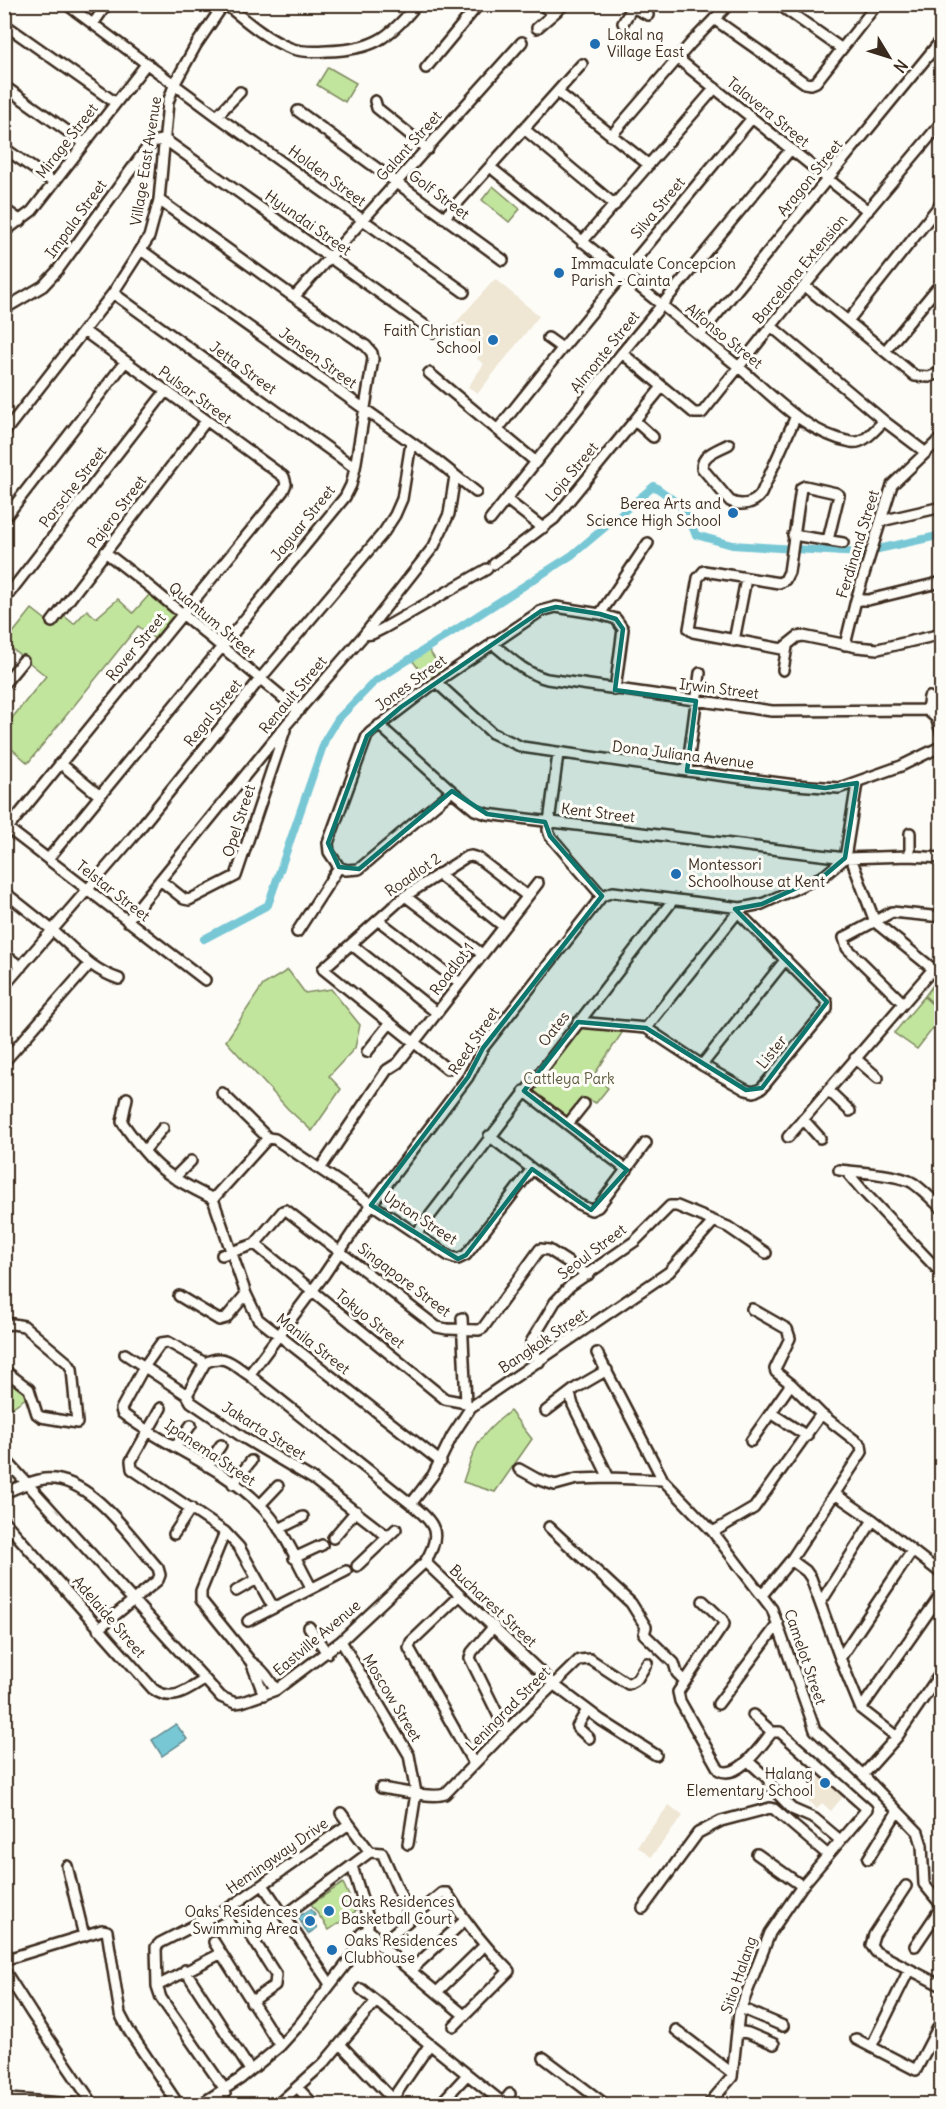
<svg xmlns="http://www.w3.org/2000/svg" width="946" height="2109" font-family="Delius,sans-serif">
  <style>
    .built { fill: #efe6d4 }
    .green { fill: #c2e59e; stroke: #7e885e; stroke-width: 1.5 }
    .water { fill: #78c7d5; stroke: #60888c; stroke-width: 1.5 }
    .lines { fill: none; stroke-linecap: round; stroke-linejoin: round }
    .canal { stroke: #78c7d5; stroke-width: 8 }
    .minor-casing { stroke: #3b2a1e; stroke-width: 14 }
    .minor { stroke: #fdfcf7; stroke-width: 9 }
    .marked { fill: #0f766e; fill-opacity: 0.2; stroke: #0f766e; stroke-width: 4.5; stroke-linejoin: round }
    .poi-dot { fill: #1f6fb2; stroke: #fdfcf7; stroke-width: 2 }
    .labels { text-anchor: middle; stroke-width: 6; stroke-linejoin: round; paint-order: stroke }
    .poi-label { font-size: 15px; fill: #3b2a1e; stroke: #fdfcf7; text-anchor: start }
    .street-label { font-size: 15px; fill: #3b2a1e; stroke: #fdfcf7 }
    .park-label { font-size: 15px; fill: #5d593e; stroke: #fdfcf7 }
  </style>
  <rect width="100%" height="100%" fill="#fdfcf7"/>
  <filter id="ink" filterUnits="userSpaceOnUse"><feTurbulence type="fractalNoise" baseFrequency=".0167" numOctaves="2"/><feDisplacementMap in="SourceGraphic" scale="12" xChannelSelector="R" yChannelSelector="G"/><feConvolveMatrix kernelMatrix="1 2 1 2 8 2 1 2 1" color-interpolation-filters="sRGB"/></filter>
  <g filter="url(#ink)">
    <path class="built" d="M495,279L539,316L478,393L468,387L484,364L477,359L480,352L452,327Z
      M824,1773L846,1793L831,1811L822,1803L817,1809L804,1797Z
      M669,1805L683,1816L651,1857L637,1846Z"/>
    <path class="green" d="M328,67L356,83L345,102L317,85Z
      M493,186L520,209L509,222L482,200Z
      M150,594L176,616L156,640L138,626L28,763L5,743L4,728L46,676L5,643L32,609L55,627L64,616L74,624L87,610L96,618L118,599L133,613Z
      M428,649L445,674L430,684L412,660Z
      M288,970L305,993L331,989L360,1025L355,1048L329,1076L341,1089L312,1131L288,1109L226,1041L263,985Z
      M941,983V1010L925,996L933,985Z
      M924,997L941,1012V1018L917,1049L894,1033Z
      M579,1027L624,1030L594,1075L608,1088L596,1103L585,1098L567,1121L527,1091Z
      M5,1375L29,1396L5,1412Z
      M510,1411L532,1439L495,1492L463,1482C475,1445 479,1435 510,1411Z
      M343,1883L356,1911L329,1930L311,1904Z"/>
    <path class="water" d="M176,1724L187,1739L162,1756L152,1740Z
      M311,1909L315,1915L311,1918L317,1928L308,1934L298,1917Z"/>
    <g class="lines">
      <path class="canal" d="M204,939L268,905L325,740L338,719L374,682L572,555L654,486C680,504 683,505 696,535L732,545L860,553L942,535"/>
      <g class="minor-casing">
        <path id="minor" d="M66,4L217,116L464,292
          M225,4C245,20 266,39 290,48C301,52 316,52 327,51C372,50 389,39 417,4
          M541,4L553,14
          M626,4L648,15
          M778,4L842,49
          M714,19L805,83L811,84L816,82L877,4
          M623,23L632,8
          M4,24L116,103
          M93,24L107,4
          M537,28L565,4
          M677,58L868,211
          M426,68L479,4
          M4,86L84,143
          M560,94L649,165
          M375,101L377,108L428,149
          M298,111L503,260
          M217,116L240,92
          M529,133L615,205
          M611,136L691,43L729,4
          M4,148L53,182
          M495,171C573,234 651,296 729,359C767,389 801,432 851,442C864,445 875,429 884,421
          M4,209L21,221
          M444,218L582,64
          M4,232L32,211L147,63
          M582,242L715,88
          M141,250L436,460L476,492
          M805,286L915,376L929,377L942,372
          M113,293L355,468
          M294,297L522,42
          M4,309L43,286L57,271L147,148L154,142L164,139L434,332
          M848,321L942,202
          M771,326L884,421L925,452
          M700,335L942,39
          M548,338L562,348
          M885,351L942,282
          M622,353L694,413H702L785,309L942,122
          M429,373L536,462
          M635,421L653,437
          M498,429L565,345L752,118
          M4,433L113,293L149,237L159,200L168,102L175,83L196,45L224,4
          M729,444C718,450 702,454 702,468L730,501C741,507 754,504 761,494L796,416
          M507,500L543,528
          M4,519L125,362
          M490,520L622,353L791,149
          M881,521L942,507
          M793,535L843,543
          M828,540L839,495L836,493L805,486L801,488L789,572L785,580L779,583L704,571L698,578L689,629L693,632L782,649L797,637L803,636L857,647L878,649L942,634
          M105,552L150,587L299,711
          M494,564L554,519L662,387
          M4,600L165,392
          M856,600H868L942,582
          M52,622L206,421
          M364,635L372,634L384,628L487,569
          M734,641L746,579
          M492,643C509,657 524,673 547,679L772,711L927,710L936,718L942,734
          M845,645L856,600L892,485L942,437
          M783,670L787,647
          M436,682L492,733L522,747L687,771L795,785L839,788L901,766L942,746
          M4,684L23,661
          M615,690L623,629L616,619L600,614L648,543
          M927,710L929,697
          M379,725L452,791L475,810L487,814L845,858L910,856L942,858
          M558,754L548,830L550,836L602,896
          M60,763L100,796
          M687,771L700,673
          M5,826L205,980
          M8,828L283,491L286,484L284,477L84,331
          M910,856V833
          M845,858L857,783
          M851,858L875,922L933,969L942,979
          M48,859L345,497L351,485L355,468L373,359L372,353L366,346L294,297L159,200
          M339,867L346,870L359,869L452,791
          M438,874L503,926
          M160,880L184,899L189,900L236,876L285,730
          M4,892C20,904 36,917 52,930C75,949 89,969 119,979
          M405,896L482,954
          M378,920L460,983
          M127,921L286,725L364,635L434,546L449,514L455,476
          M297,932L339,867L329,852L328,843L367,736L371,732L436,682L541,611L556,607L600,614
          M352,945L437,1013
          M4,954L21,967
          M4,986L132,838L260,679L384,532L395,515L402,499L411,443
          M903,1003L847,948L844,938L892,912L942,917
          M578,1022L646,1028L702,1065L746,1090L754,1092L762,1088L827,1009V1002L738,912
          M646,1028L741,908
          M367,1052L390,1023
          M855,1058L878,1078
          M4,1062L89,965
          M702,1065L786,959
          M447,1069L323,969L405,896L466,857L471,856L478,858L527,896
          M828,1090L850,1111
          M524,1091L627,1170
          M222,1093L268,1138
          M127,1098L122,1122C133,1138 148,1158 163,1170C178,1182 196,1190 213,1199
          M803,1119L820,1138
          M568,1124L584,1104
          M489,1136L578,1204L591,1210L598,1207L646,1143
          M788,1137L933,969
          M268,1138L275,1139L449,1256L458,1259L466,1255L532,1169
          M145,1150L163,1128
          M320,1169L387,1070L398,1063L538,883
          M839,1170C857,1172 898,1174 913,1183C923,1190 933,1200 942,1209
          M846,1171L863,1191L942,1274
          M174,1178L191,1161
          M213,1199L246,1294L258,1319L441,1462
          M213,1199L268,1138
          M416,1234L673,900
          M255,1244L445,1399L466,1403L471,1407
          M222,1255L255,1244L283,1211L286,1210L437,1327L447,1329L479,1330L483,1328L540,1249L549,1250L588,1275
          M179,1296L219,1320L226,1318L246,1294
          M752,1309L787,1329L790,1338L775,1369L776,1372L791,1384
          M462,1318L466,1403
          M4,1325L13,1324L24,1326L68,1363L72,1369L77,1423L41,1417L37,1414L29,1389L4,1370
          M597,1353L663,1480L713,1532L772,1609L815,1730L863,1775L918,1832L922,1845L924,1884L942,1906
          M125,1354L187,1395L191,1402L244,1438L313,1479L387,1536
          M539,1362L531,1346V1342L555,1302L570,1286L635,1241L670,1206H677L728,1227L766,1253
          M205,1363L168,1342L161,1343L144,1367L121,1409L122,1413C165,1447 221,1465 260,1505C283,1527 296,1560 311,1587
          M249,1375L324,1275L371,1205L468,1077L483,1048L602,896L613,892L741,908L762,904L825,875L845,858
          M570,1394L573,1405L609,1478
          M187,1395L205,1363
          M161,1408L131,1461L132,1469L225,1532L239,1547L273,1607
          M546,1411L576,1388L607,1370
          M771,1413L807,1436
          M751,1441L791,1384L821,1414L861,1445L862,1452L791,1560L763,1594
          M176,1446L191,1425
          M4,1458L221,1697L235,1703L242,1702L276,1690L341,1641L425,1562C443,1533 435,1523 411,1504L249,1375C232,1364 225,1353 205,1363
          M207,1466L221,1445
          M519,1469L537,1479L555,1485L577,1479L609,1478L663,1480
          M233,1484L251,1461
          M4,1493C17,1488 30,1481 44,1479C90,1474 131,1538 158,1568L160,1575L158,1580L98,1629
          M835,1494L873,1520L942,1574
          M411,1504L433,1475L452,1436L471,1407L669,1272L714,1221
          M260,1505L278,1486
          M4,1521L153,1689C172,1703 187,1691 204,1680
          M549,1527L631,1603L646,1627L644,1634L674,1663L677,1673L685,1681
          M279,1529L303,1517
          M225,1532L201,1591V1600L251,1662C263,1669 269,1679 276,1690
          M713,1532L754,1508L821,1414
          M174,1534L191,1508
          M333,1538L356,1511
          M294,1558L322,1545
          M791,1560L806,1571L811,1578L840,1658L861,1709L897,1737
          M425,1562L553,1684L601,1720L656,1755
          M357,1566L396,1529
          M236,1591L257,1579
          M459,1596L411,1642L409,1648L474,1764
          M703,1601L723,1620L724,1624L678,1692L680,1701L719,1770C738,1781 762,1744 772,1732
          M821,1602L873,1520
          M248,1621L346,1571
          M494,1626L472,1652L470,1658L506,1731
          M309,1627L327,1653
          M341,1641L409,1755L416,1793L408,1844
          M840,1658L912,1551
          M251,1662L264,1695
          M718,1704L778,1624
          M861,1709L942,1593
          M587,1710L577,1727L589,1738
          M753,1715L772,1732
          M748,1761L768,1779L771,1787L792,1809L815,1819L840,1840
          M863,1775L897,1737L942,1671
          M381,1788C397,1790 432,1799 445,1794L506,1731L579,1660L590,1659L628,1684L637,1679L647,1663
          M341,1813L370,1852
          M757,1854L802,1886
          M868,1859L897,1812
          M67,1866L84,1936
          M352,1866L368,1918V1930
          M263,1885L330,1984
          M906,1886L874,1935L871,1945L876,1952L942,1986
          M232,1906L276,1975L275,1985L251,2002
          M643,1908L698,1833L721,1821L770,1808L774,1809L828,1855
          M284,1916L370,1852L382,1853L411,1919
          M359 1939a8 8 0 1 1 16 0a8 8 0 1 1-16 0Z
          M214,1942L280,2046
          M376,1942L464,2015
          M379,1945L442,1893H447C465,1922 485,1947 509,1971L454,2026
          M915,1946L942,1906
          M4,1960L102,1930L107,1931L120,2014L129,2031L178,2104
          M4,1970L32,2014L93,2104
          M185,1970L250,2070
          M411,1970L464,1921
          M157,1986L220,1954
          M361,1989L503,2103
          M437,1992L484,1946
          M741,2008L783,2026
          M676,2030L732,2073
          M737,2031L748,2033L774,2044
          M856,2039L916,2070L942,2020
          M340,2044L392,2099
          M871,2047L909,1970
          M544,2058L605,2104
          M297,2087L313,2104
          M224,2088L161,1998L157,1986L156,1947L160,1943L232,1906L349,1824
          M10,2099L74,2104
          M201,2104L240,2079L280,2046L300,2024L361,1945
          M212,2104L225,2094
          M278,2104L324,2063L376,2001
          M389,2104L430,2044
          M440,2104L467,2075
          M502,2104L510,2094
          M709,2104L732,2077L739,2013L770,1933L802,1886L867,1809L780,1732H772"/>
      </g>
      <use href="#minor" class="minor"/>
    </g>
  </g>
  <path class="marked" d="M556,607L600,614L616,619L623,629L615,690L696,701L687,771L825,788L857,783L845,858L825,875L762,904L735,909L827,1002L762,1088L746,1090L646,1028L578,1022L524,1091L627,1170L591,1210L532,1169L466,1255L458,1259L371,1205L468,1077L483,1048L602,896L550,836L545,822L487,814L452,791L359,869L339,867L328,843L367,736L401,707L541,611Z"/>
  <g class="poi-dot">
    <circle cx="595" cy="44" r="6"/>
    <circle cx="559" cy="273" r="6"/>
    <circle cx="493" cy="340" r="6"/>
    <circle cx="733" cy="513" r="6"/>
    <circle cx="676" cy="874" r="6"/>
    <circle cx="825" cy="1783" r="6"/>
    <circle cx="329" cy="1911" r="6"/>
    <circle cx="310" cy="1921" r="6"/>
    <circle cx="332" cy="1950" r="6"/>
  </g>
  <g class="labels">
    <g class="poi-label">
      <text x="607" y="40">Lokal ng<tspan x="607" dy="17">Village East</tspan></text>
      <text x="571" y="269">Immaculate Concepcion<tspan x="571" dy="17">Parish - Cainta</tspan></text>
      <text x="481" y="336" text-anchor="end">Faith Christian<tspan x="481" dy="17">School</tspan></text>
      <text x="721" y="509" text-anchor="end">Berea Arts and<tspan x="721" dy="17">Science High School</tspan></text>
      <text x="688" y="870">Montessori<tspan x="688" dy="17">Schoolhouse at Kent</tspan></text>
      <text x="813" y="1779" text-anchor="end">Halang<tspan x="813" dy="17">Elementary School</tspan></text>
      <text x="341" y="1907">Oaks Residences<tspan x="341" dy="17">Basketball Court</tspan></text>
      <text x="298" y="1917" text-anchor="end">Oaks Residences<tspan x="298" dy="17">Swimming Area</tspan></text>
      <text x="344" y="1946">Oaks Residences<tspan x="344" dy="17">Clubhouse</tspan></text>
    </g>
    <g class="street-label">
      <text transform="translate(768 112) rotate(39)" y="5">Talavera Street</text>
      <text transform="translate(67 141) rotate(-52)" y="5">Mirage Street</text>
      <text transform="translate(409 146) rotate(-48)" y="5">Galant Street</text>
      <text transform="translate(146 161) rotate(-81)" y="5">Village East Avenue</text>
      <text transform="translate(327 176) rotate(36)" y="5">Holden Street</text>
      <text transform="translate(810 178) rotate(-51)" y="5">Aragon Street</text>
      <text transform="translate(439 195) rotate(37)" y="5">Golf Street</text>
      <text transform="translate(658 208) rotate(-50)" y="5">Silva Street</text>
      <text transform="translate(76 219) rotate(-54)" y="5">Impala Street</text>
      <text transform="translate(308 223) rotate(35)" y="5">Hyundai Street</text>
      <text transform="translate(800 269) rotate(-50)" y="5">Barcelona Extension</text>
      <text transform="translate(724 336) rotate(39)" y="5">Alfonso Street</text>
      <text transform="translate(605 352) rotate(-51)" y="5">Almonte Street</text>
      <text transform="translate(318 358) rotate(36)" y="5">Jensen Street</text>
      <text transform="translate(243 368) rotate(36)" y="5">Jetta Street</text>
      <text transform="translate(195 395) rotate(36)" y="5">Pulsar Street</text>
      <text transform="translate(572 472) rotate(-50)" y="5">Loja Street</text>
      <text transform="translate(73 487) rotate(-52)" y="5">Porsche Street</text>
      <text transform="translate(117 512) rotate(-53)" y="5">Pajero Street</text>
      <text transform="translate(303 523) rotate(-51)" y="5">Jaguar Street</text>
      <text transform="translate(858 544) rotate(-73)" y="5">Ferdinand Street</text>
      <text transform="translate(212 620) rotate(40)" y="5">Quantum Street</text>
      <text transform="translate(136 647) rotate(-50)" y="5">Rover Street</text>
      <text transform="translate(411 683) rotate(-36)" y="5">Jones Street</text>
      <text transform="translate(719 689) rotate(7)" y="5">Irwin Street</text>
      <text transform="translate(293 695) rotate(-50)" y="5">Renault Street</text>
      <text transform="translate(213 713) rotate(-51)" y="5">Regal Street</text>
      <text transform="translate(683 755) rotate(7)" y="5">Dona Juliana Avenue</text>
      <text transform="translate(598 813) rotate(7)" y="5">Kent Street</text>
      <text transform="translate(239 821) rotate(-72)" y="5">Opel Street</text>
      <text transform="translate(413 875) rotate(-35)" y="5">Roadlot 2</text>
      <text transform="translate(113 891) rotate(38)" y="5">Telstar Street</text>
      <text transform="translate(452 969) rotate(-53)" y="5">Roadlot 1</text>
      <text transform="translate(554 1029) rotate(-52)" y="5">Oates</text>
      <text transform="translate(474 1041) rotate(-56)" y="5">Reed Street</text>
      <text transform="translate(772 1052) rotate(-51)" y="5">Lister</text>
      <text transform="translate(420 1218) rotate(33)" y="5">Upton Street</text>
      <text transform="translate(592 1252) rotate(-37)" y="5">Seoul Street</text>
      <text transform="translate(404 1280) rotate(37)" y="5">Singapore Street</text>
      <text transform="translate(370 1319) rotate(39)" y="5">Tokyo Street</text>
      <text transform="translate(543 1341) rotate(-34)" y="5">Bangkok Street</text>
      <text transform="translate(313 1344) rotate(38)" y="5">Manila Street</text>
      <text transform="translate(264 1431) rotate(32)" y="5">Jakarta Street</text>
      <text transform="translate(210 1453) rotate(34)" y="5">Ipanema Street</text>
      <text transform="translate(493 1606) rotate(43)" y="5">Bucharest Street</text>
      <text transform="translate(109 1617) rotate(49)" y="5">Adelaide Street</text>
      <text transform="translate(317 1638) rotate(-40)" y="5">Eastville Avenue</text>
      <text transform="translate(805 1657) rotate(71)" y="5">Camelot Street</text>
      <text transform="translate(392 1698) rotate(59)" y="5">Moscow Street</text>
      <text transform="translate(508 1709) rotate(-45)" y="5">Leningrad Street</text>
      <text transform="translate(277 1856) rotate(-35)" y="5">Hemingway Drive</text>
      <text transform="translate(739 1975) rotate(-71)" y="5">Sitio Halang</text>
    </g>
    <g class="park-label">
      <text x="569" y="1084">Cattleya Park</text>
    </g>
  </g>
  <rect width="946" height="2109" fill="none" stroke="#fdfcf7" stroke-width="24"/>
  <rect x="12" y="12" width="922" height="2085" fill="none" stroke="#3b2a1e" stroke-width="2" filter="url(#ink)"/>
  <g transform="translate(889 57) rotate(128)" stroke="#fdfcf7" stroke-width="4.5" paint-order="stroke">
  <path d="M0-4.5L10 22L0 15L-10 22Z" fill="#3b2a1e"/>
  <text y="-9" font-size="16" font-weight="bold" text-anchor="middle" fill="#3b2a1e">N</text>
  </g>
</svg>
